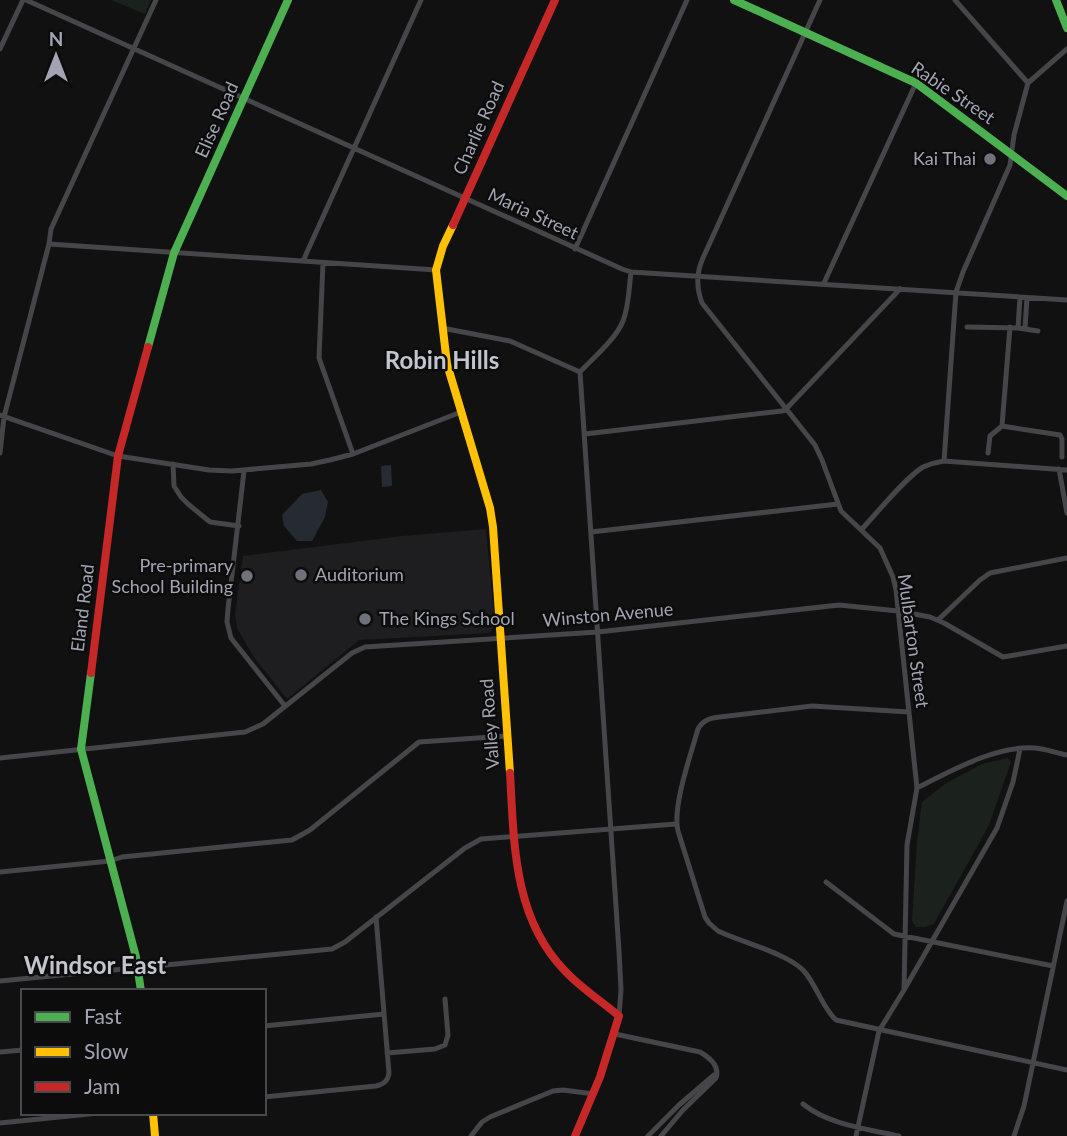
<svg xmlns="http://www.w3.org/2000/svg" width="1067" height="1136" font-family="Lato,sans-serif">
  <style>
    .built { fill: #1e1e20 }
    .green { fill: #1b221d }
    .water { fill: #252a33 }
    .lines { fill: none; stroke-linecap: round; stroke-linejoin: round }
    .street { stroke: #46464a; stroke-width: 5 }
    .fast { stroke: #4caf50; stroke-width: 8 }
    .slow { stroke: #ffc107; stroke-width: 8 }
    .jam { stroke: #c62828; stroke-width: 8 }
    .poi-dot { fill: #6f717b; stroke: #0c0c0d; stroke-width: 2.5 }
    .labels { text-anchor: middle; stroke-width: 5; stroke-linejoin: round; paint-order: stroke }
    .street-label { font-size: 18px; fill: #a2a4b3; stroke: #0c0c0d }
    .poi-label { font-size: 18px; fill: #a2a4b3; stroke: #0c0c0d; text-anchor: end }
    .district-label { font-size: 24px; font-weight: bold; fill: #c3c4cf; stroke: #0c0c0d }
  </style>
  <rect width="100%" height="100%" fill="#111112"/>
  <path class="built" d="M486,529L495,625L489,633L359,640L287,699L253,656L237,628L235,614L243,556L402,536Z"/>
  <path class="green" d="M111,0H151L145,14Z
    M1008,758L1011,762L989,825L934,924L925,927H916L912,921L917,842L922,802L945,784L982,764Z"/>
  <path class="water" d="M391,465L392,486L382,487L381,466Z
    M321,490L328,502L325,517L312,541H297L284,526L282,515L302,494Z"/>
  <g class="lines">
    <path class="street" d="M26,0L622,269L631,272L1067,300
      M820,0L703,258C696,273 696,287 702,303L815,445L822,460L841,511L880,548L893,577L896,590L917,788L907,845L904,990
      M955,0L1028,83
      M0,49L23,0
      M49,244L436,270
      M575,249L687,0
      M303,261L421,0
      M323,263L319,358L353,454
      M824,283L916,83
      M967,327L1018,328L1038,331
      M442,328L510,341L580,372
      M1018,328L1020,297
      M1025,328L1027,298
      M0,415L118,456L209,470L232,471L311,464L330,460L353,454L461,412
      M1002,426L1010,327
      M585,434L782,411L786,409L900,289
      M0,453L4,417L49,244L51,229L156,0
      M988,453L990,436L1002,426L1060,435L1062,439V457
      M944,461L956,292L963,272L1010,165L1014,135L1028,83L1067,49
      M173,464L174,486L181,497L188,504L210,522L239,526
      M1059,469L1067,513
      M244,471L228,609L227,622L231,638L285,706
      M861,530C877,513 905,478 923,467C930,464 937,462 944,461L1067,470
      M591,532L838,504
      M938,620L980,580L990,573L1067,558
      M909,712L812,706L720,717C710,718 703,720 698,729C691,754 672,807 678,831L705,917L709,923L718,931C741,942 786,953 803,970C817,985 821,1006 836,1020L1067,1070
      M0,758L245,732L263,724L352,653L365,647L598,632L839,605L898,611L930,617L944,623L1003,657L1067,646
      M917,788C951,771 996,745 1035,748C1046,749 1056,753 1067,755
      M0,872L110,861L122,857L292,840L310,830L419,742L507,736
      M826,882L894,934L1053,966
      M0,981L332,949L345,942L465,848L481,839L676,824
      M619,1016L621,990L619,951L580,372C593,358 616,339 623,321C629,306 629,287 631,272
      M264,1026L384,1014
      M615,1034L700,1052C710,1058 720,1066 716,1078L683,1110L661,1136
      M0,1052L23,1050
      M387,1053L435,1049L445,1045L448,1035L445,999
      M264,1097L376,1086C384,1084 388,1081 389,1073L376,917
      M803,1104C829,1125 867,1129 899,1136
      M0,1123L99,1113
      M471,1136L482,1122L490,1117L553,1091L563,1090L594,1094
      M648,1136L679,1105L714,1075
      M856,1136L879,1031L904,990L997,828L1013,782L1020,749
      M1014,1136L1024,1106L1067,901"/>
    <path class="fast" d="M734,0L916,83L1067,196
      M1056,0L1067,28
      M148,347L174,253L288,0
      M91,673L81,749L136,957L141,991"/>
    <path class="slow" d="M453,225L443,246L436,270L447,364L490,508L493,527L510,773
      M153,1113L155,1136"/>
    <path class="jam" d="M453,225L555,0
      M91,673L118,456L148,347
      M510,773C514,842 513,918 565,971C581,988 601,1001 619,1016L600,1077L575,1136"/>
  </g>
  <g class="poi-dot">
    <circle cx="990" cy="159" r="7"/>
    <circle cx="301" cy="575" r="7"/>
    <circle cx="247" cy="576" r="7"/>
    <circle cx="365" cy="619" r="7"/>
  </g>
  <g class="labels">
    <g class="street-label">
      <text transform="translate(953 93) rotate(34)" y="6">Rabie Street</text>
      <text transform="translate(217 120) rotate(-66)" y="6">Elise Road</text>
      <text transform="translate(479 128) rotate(-66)" y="6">Charlie Road</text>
      <text transform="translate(533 214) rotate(25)" y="6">Maria Street</text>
      <text transform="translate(83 608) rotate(-83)" y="6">Eland Road</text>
      <text transform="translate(608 615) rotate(-5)" y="6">Winston Avenue</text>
      <text transform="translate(913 641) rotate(82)" y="6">Mulbarton Street</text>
      <text transform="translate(490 724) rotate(-94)" y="6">Valley Road</text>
    </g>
    <g class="poi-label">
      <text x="976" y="165">Kai Thai</text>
      <text x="233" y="572">Pre-primary<tspan x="233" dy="21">School Building</tspan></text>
      <text x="315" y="581" text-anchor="start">Auditorium</text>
      <text x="379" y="625" text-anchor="start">The Kings School</text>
    </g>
    <g class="district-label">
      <text x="442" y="369">Robin Hills</text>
      <text x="95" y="974">Windsor East</text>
    </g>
  </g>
  <rect x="21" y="989" width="245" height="126" fill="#0c0c0d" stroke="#48494f" stroke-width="2"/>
  <rect x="35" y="1012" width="35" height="10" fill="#4caf50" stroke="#48494f" stroke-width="2"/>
  <text x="84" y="1024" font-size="21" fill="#a2a4b3">Fast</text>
  <rect x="35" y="1047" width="35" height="10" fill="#ffc107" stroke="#48494f" stroke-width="2"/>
  <text x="84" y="1059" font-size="21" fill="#a2a4b3">Slow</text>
  <rect x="35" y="1082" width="35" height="10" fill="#c62828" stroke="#48494f" stroke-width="2"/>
  <text x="84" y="1094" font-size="21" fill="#a2a4b3">Jam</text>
  <g transform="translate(56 56)" stroke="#0c0c0d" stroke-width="5" paint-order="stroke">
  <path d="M0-5L12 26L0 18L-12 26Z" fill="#a2a4b3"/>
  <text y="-10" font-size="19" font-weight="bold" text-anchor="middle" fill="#a2a4b3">N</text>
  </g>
</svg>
